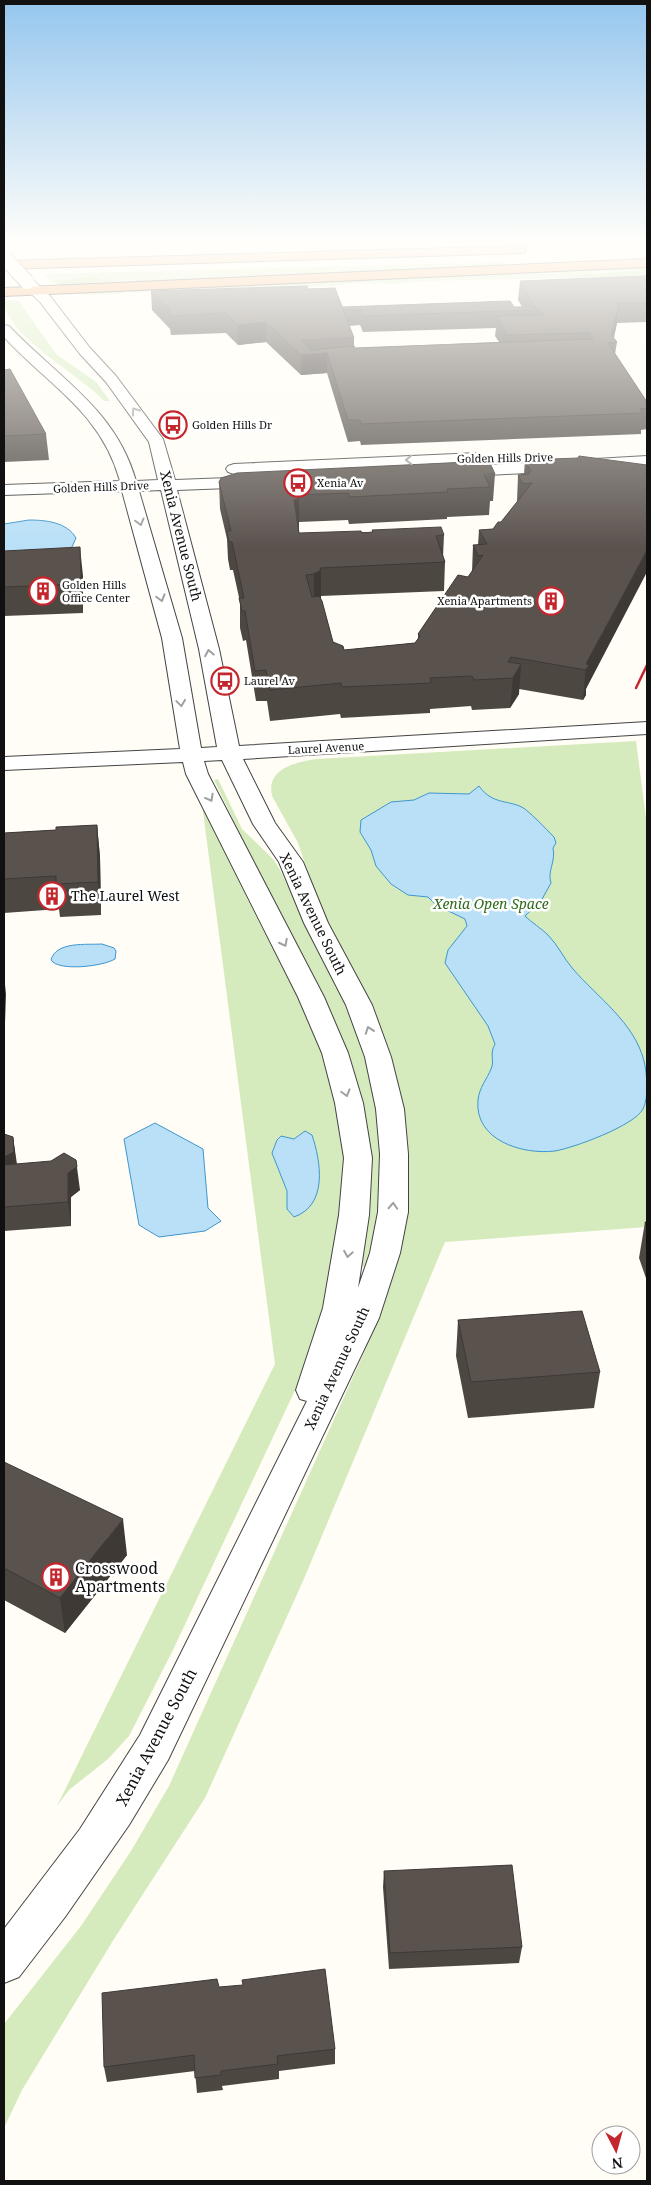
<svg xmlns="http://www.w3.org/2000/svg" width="651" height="2185" font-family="'Noto Serif',serif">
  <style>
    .green { fill: #d5ebbd }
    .forest { fill: #b9dc9c }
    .water { fill: #b9e0f7; stroke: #3f96cf }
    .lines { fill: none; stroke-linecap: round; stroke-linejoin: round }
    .minor-casing { stroke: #444; stroke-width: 2 }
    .highway-casing { stroke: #222; stroke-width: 2 }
    .minor { fill: #fff; fill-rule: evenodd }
    .highway { fill: #f5a25d; fill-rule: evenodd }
    .rail { stroke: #c4262e; stroke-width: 2.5 }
    .minor-bridge-casing { stroke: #444; stroke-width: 16; stroke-linecap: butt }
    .minor-bridge { stroke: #fff; stroke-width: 14 }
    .wall { fill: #4d4742; fill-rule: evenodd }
    .shaded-wall { fill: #3f3936 }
    .building { fill: #5a524d; stroke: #3f3936 }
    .oneway { stroke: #a0a0a0 }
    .labels { text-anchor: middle; stroke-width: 5; stroke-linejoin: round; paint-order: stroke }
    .far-poi-label { font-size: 11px; fill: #111; stroke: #fff; text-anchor: start }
    .far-street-label { font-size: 11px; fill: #111; stroke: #fff }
    .street-label { font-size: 14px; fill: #111; stroke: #fff }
    .poi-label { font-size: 14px; fill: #111; stroke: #fff; text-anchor: start }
    .park-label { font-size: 14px; font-style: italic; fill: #2f6b1f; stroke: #fff }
    .near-poi-label { font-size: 16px; fill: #111; stroke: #fff; text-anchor: start }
    .near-street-label { font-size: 16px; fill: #111; stroke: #fff }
  </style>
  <rect width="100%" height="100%" fill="#fffdf5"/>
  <path class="green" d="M505,262L507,265L134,282L136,280L103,281L92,275L74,278L59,285L52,283L45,274Z
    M647,264V270L595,272L575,278L428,281L396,284L353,283L333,286L277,288C273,286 222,288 217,290L150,291L136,293L127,291L117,294L78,295L89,292Z
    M4,300H18L56,354L96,382L110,401H104C81,375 4,335 4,300Z
    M636,741L647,826V1227L445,1242L303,1581L205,1798L114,1939L22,2090L4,2128V2024L81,1926L131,1851L169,1786L363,1355L375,1324L406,1186L322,913L298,843L272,796C266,769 295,762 317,759Z
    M218,779L242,829L273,859L279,868L358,1026L377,1096L382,1193L369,1268L361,1266L367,1220V1182L273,902L214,780Z
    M202,804L212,819L326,1056L345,1154L340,1241L313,1352L172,1652L129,1736L108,1759L69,1790L57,1806L275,1364Z"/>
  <path class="forest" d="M647,270V276L575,278L579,276L572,275Z
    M93,275L103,281L136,280L59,285V282Z"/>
  <path class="water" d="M29,520C45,520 67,522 76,538L71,549L4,567V524Z
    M479,786C493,806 510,799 525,809C535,817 545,828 554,837L556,843L553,848C556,862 547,871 551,883L541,901L525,916C532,923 541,928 548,935C558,945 564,959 573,969C598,998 634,1022 644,1061C647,1073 649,1098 643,1109C634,1126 573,1148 555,1151C522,1155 474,1140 478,1100C479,1088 487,1079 491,1069C495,1061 489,1054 495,1044L488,1026L445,963L448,950L467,926L465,919L436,905L428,897L408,895L391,884L376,866L371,850L360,832L361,820L391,802L414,800L429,793L469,794Z
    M102,944L114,948L116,951L115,959C104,966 59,972 51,960C56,941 87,945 102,944Z
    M155,1123L203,1149L208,1208L221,1221L205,1231L159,1237L139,1225L124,1139Z
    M305,1131L312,1135C321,1162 328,1205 294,1217L287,1209V1191L272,1153L277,1140L281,1136L294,1139Z"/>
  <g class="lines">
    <g class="minor-casing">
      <path id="minor" d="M27,278L32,279L50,296L90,348L116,376L163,439L175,480L257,477L263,478L265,482L263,486L257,487L177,490L219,649L239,746L647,722V734L243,759L275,823L303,862L328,923L372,1005L391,1057L404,1109L408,1154V1212L400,1253L379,1318L168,1760L129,1825L65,1917L19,1977L4,1983V1929L80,1829L140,1735L307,1401L300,1399L296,1390L323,1308L339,1215L344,1158L335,1103L322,1053L298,997L186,774L183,762L4,770V757L180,749L162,638L122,491L4,495V485L120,481C101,412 49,386 4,337V325L9,326C57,377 116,409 136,481L158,480L149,442L106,382L80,354L40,302L22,285L20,282ZM161,490L199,649L217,747L201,748L182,638L139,491ZM222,760L253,824L279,862L304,923L346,1005L365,1057L376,1109L380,1154L378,1212L370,1253L358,1288L369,1215L372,1158L363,1103L348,1053L324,997L208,774L204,761Z
        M478,453L486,458L484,461L234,474L228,472L226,469L228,466L234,464Z
        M647,456V466L455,477L449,476L447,472L449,468L455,467Z"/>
    </g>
    <g class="highway-casing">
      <path id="highway" d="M520,246L524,247L526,250L524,253L4,269V261Z
        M647,259V267L4,296V288Z"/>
    </g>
    <use href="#minor" class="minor"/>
    <use href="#highway" class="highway"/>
    <path class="rail" d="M636,688L647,665"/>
    <g class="minor-bridge-casing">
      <path id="minor-bridge" d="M4,257L27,282"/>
    </g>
    <use href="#minor-bridge" class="minor-bridge"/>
  </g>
  <path class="wall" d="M647,276V322L617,323L614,338L617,342L615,354L647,402V429L641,430V434L361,445L360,441L348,442L327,373L301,375L266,342L238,345L226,333L171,335L170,329L152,310L151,291L308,289L342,307H522L518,300L520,281ZM360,325L363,332L496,328L495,336L499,342L355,348L354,346V338L349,326Z
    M4,370L46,434L49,460L4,462Z
    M525,460L647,465L586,689V695L583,700L519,689V694L510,708L472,710L471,706L430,709V713L341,718L340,714L270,721L267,701H256L246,640L243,641L240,628V602L233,570H230L228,559L227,539L220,509L219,482L495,474L493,501H490L489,515L447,517V519L349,524L348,520L299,522V533L372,532V530L444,535L443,557L445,562L444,591L321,596V599L333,642L344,650L415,643L418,639V634L468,577L472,572L473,545H478L479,530L493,529L501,522L517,502L518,475L524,474Z
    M4,551L83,576V613L4,616Z
    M97,825L100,857L101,915L60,917L59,909L4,913V833L56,830Z
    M4,1131V1134L13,1137L17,1164L80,1190L71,1197V1226L4,1231Z
    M645,1222H647V1281L639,1258Z
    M458,1320L600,1372L594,1408L468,1418L456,1356Z
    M4,1462L127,1555L65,1633L4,1600Z
    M384,1871L522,1947L519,1963L389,1969L383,1887Z
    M219,1987L335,2049V2064L279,2071V2079L222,2086L223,2090L197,2093L195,2071L107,2082L104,2067Z"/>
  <path class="shaded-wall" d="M619,303L617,323L612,343L611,335Z
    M266,322V342L238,345V325Z
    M327,353V373L301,375V355Z
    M299,495V527L294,500Z
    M80,547L83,576V613L81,584Z
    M647,550V572L586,689V695L583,700L586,664Z
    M321,570V599L314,603V574Z
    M521,664L519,694L510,708L513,678Z
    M97,825L100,857L101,915L98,882Z
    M4,975L6,994L5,1023L4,1013Z
    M4,1131L7,1151L13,1137L16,1161L17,1176L4,1173Z
    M76,1160L80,1190L71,1197V1226L68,1202V1173Z
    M123,1519L127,1555L65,1633L60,1598Z"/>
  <path class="building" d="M647,276V303H619L611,335L617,342L608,343L647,402V408L640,409L643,413L361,424L360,420H348L327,353L301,355L266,322L238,325L225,313L170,316L169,310L151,291L307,286L308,289L335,288L354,338L301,340L311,350L354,346L355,348L593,339L589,333L507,335L497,316L543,315L538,308H535L520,281Z
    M510,301L514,307H533L535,310L363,316L361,309L343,310L342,307Z
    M10,369L46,434L4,436V370Z
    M579,456L647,465V550L586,664L589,665L586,670L511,657L508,662L521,664L513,678L474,680L472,676L430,678L431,683L342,687L341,683L270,690L266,670L255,671L245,611H242L239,598H244L232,542H229L227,531H231L219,482L221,478L237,473L489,461L495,474H484L490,487L447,489L448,492L350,497L348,493L299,495L298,499L294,500L299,533L361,531L362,533L373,532L372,530L441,527L444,535L436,536L445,562L320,568L321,570L314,574L306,575L312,597L319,596L322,601L333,642L343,646L344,650L415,643L420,636L418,634L458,575L468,577L483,555L478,556L473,545L487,544L479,530L493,529L498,522H501L532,483L523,484L518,475L529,474L528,472H531L525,460L578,458Z
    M80,547L81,584L4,587V551Z
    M97,825L98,882L56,884V876L4,879V833L56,830V827Z
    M4,1134L13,1137L14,1152L4,1157Z
    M64,1153L76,1160L77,1167L68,1173V1202L4,1207V1165L51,1161Z
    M645,1222H647V1229Z
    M582,1311L600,1372L471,1382L458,1320Z
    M4,1462L123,1519L60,1598L4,1568Z
    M512,1865L522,1947L390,1953L384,1871Z
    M325,1969L335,2049L277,2056L278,2064L221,2071V2075L195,2078L194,2055L104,2067L102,1993L217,1979L219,1987L243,1985L242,1980Z"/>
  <defs><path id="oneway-chevron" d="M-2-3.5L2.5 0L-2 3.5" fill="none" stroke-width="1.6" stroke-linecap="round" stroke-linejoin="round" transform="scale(1.25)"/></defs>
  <g class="oneway">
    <use href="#oneway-chevron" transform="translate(135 411) rotate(-126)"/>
    <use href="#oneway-chevron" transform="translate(409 460) rotate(178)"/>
    <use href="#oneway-chevron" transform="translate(140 522) rotate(75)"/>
    <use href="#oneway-chevron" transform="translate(161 598) rotate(74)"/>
    <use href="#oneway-chevron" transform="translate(209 653) rotate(-101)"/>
    <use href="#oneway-chevron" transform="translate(181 703) rotate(82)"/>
    <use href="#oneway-chevron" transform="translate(210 798) rotate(61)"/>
    <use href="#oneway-chevron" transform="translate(284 943) rotate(63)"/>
    <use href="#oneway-chevron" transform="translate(369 1030) rotate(-110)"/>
    <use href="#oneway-chevron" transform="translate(346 1093) rotate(74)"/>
    <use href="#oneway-chevron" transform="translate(393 1206) rotate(-87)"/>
    <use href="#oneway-chevron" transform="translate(348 1254) rotate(99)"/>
  </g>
  <linearGradient id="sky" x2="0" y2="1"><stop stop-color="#95c6ee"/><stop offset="0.44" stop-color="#fffefa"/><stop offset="1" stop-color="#fffefa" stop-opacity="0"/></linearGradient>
  <rect width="651" height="548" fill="url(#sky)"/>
  <defs>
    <g id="bus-ring" transform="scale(1.4375)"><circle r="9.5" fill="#fff" stroke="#c4262e" stroke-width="1.5"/><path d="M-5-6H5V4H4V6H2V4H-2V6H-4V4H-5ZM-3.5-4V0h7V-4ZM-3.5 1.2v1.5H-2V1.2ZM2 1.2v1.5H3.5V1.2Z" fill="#c4262e"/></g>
    <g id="building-ring" transform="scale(1.4375)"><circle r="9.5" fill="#fff" stroke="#c4262e" stroke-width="1.5"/><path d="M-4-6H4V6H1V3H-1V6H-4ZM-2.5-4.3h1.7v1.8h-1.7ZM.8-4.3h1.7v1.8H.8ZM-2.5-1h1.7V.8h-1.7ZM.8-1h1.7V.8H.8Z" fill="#c4262e"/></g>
  </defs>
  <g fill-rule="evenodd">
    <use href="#bus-ring" x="173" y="425"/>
    <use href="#bus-ring" x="298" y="483"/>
    <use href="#building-ring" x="43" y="591"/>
    <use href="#building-ring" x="551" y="601"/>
    <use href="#bus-ring" x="225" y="681"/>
    <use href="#building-ring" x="52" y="896"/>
    <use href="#building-ring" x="56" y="1577"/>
  </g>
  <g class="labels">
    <g class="far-poi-label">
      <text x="192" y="429">Golden Hills Dr</text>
      <text x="317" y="487">Xenia Av</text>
      <text x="62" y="589">Golden Hills<tspan x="62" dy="13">Office Center</tspan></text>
      <text x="532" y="605" text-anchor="end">Xenia Apartments</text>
      <text x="244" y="685">Laurel Av</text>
    </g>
    <g class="far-street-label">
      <text transform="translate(505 458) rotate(-1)" y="4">Golden Hills Drive</text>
      <text transform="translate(101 487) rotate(-2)" y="4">Golden Hills Drive</text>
      <text transform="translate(326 748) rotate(-3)" y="4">Laurel Avenue</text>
    </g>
    <g class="street-label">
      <text transform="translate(181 536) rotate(76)" y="5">Xenia Avenue South</text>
      <text transform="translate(313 914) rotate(64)" y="5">Xenia Avenue South</text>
      <text transform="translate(337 1368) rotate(-65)" y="5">Xenia Avenue South</text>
    </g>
    <g class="poi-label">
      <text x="71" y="901">The Laurel West</text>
    </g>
    <g class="park-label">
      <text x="491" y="909">Xenia Open Space</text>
    </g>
    <g class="near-poi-label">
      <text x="75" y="1574">Crosswood<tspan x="75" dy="18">Apartments</tspan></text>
    </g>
    <g class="near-street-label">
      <text transform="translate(156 1737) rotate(-62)" y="6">Xenia Avenue South</text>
    </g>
  </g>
  <rect width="651" height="2185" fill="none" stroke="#111111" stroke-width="10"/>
  <g transform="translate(616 2150) rotate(174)"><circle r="24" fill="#ffffff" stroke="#a0a0a0"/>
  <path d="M0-4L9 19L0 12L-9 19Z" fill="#c4262e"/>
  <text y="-8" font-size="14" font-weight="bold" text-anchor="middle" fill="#111111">N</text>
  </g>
</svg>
